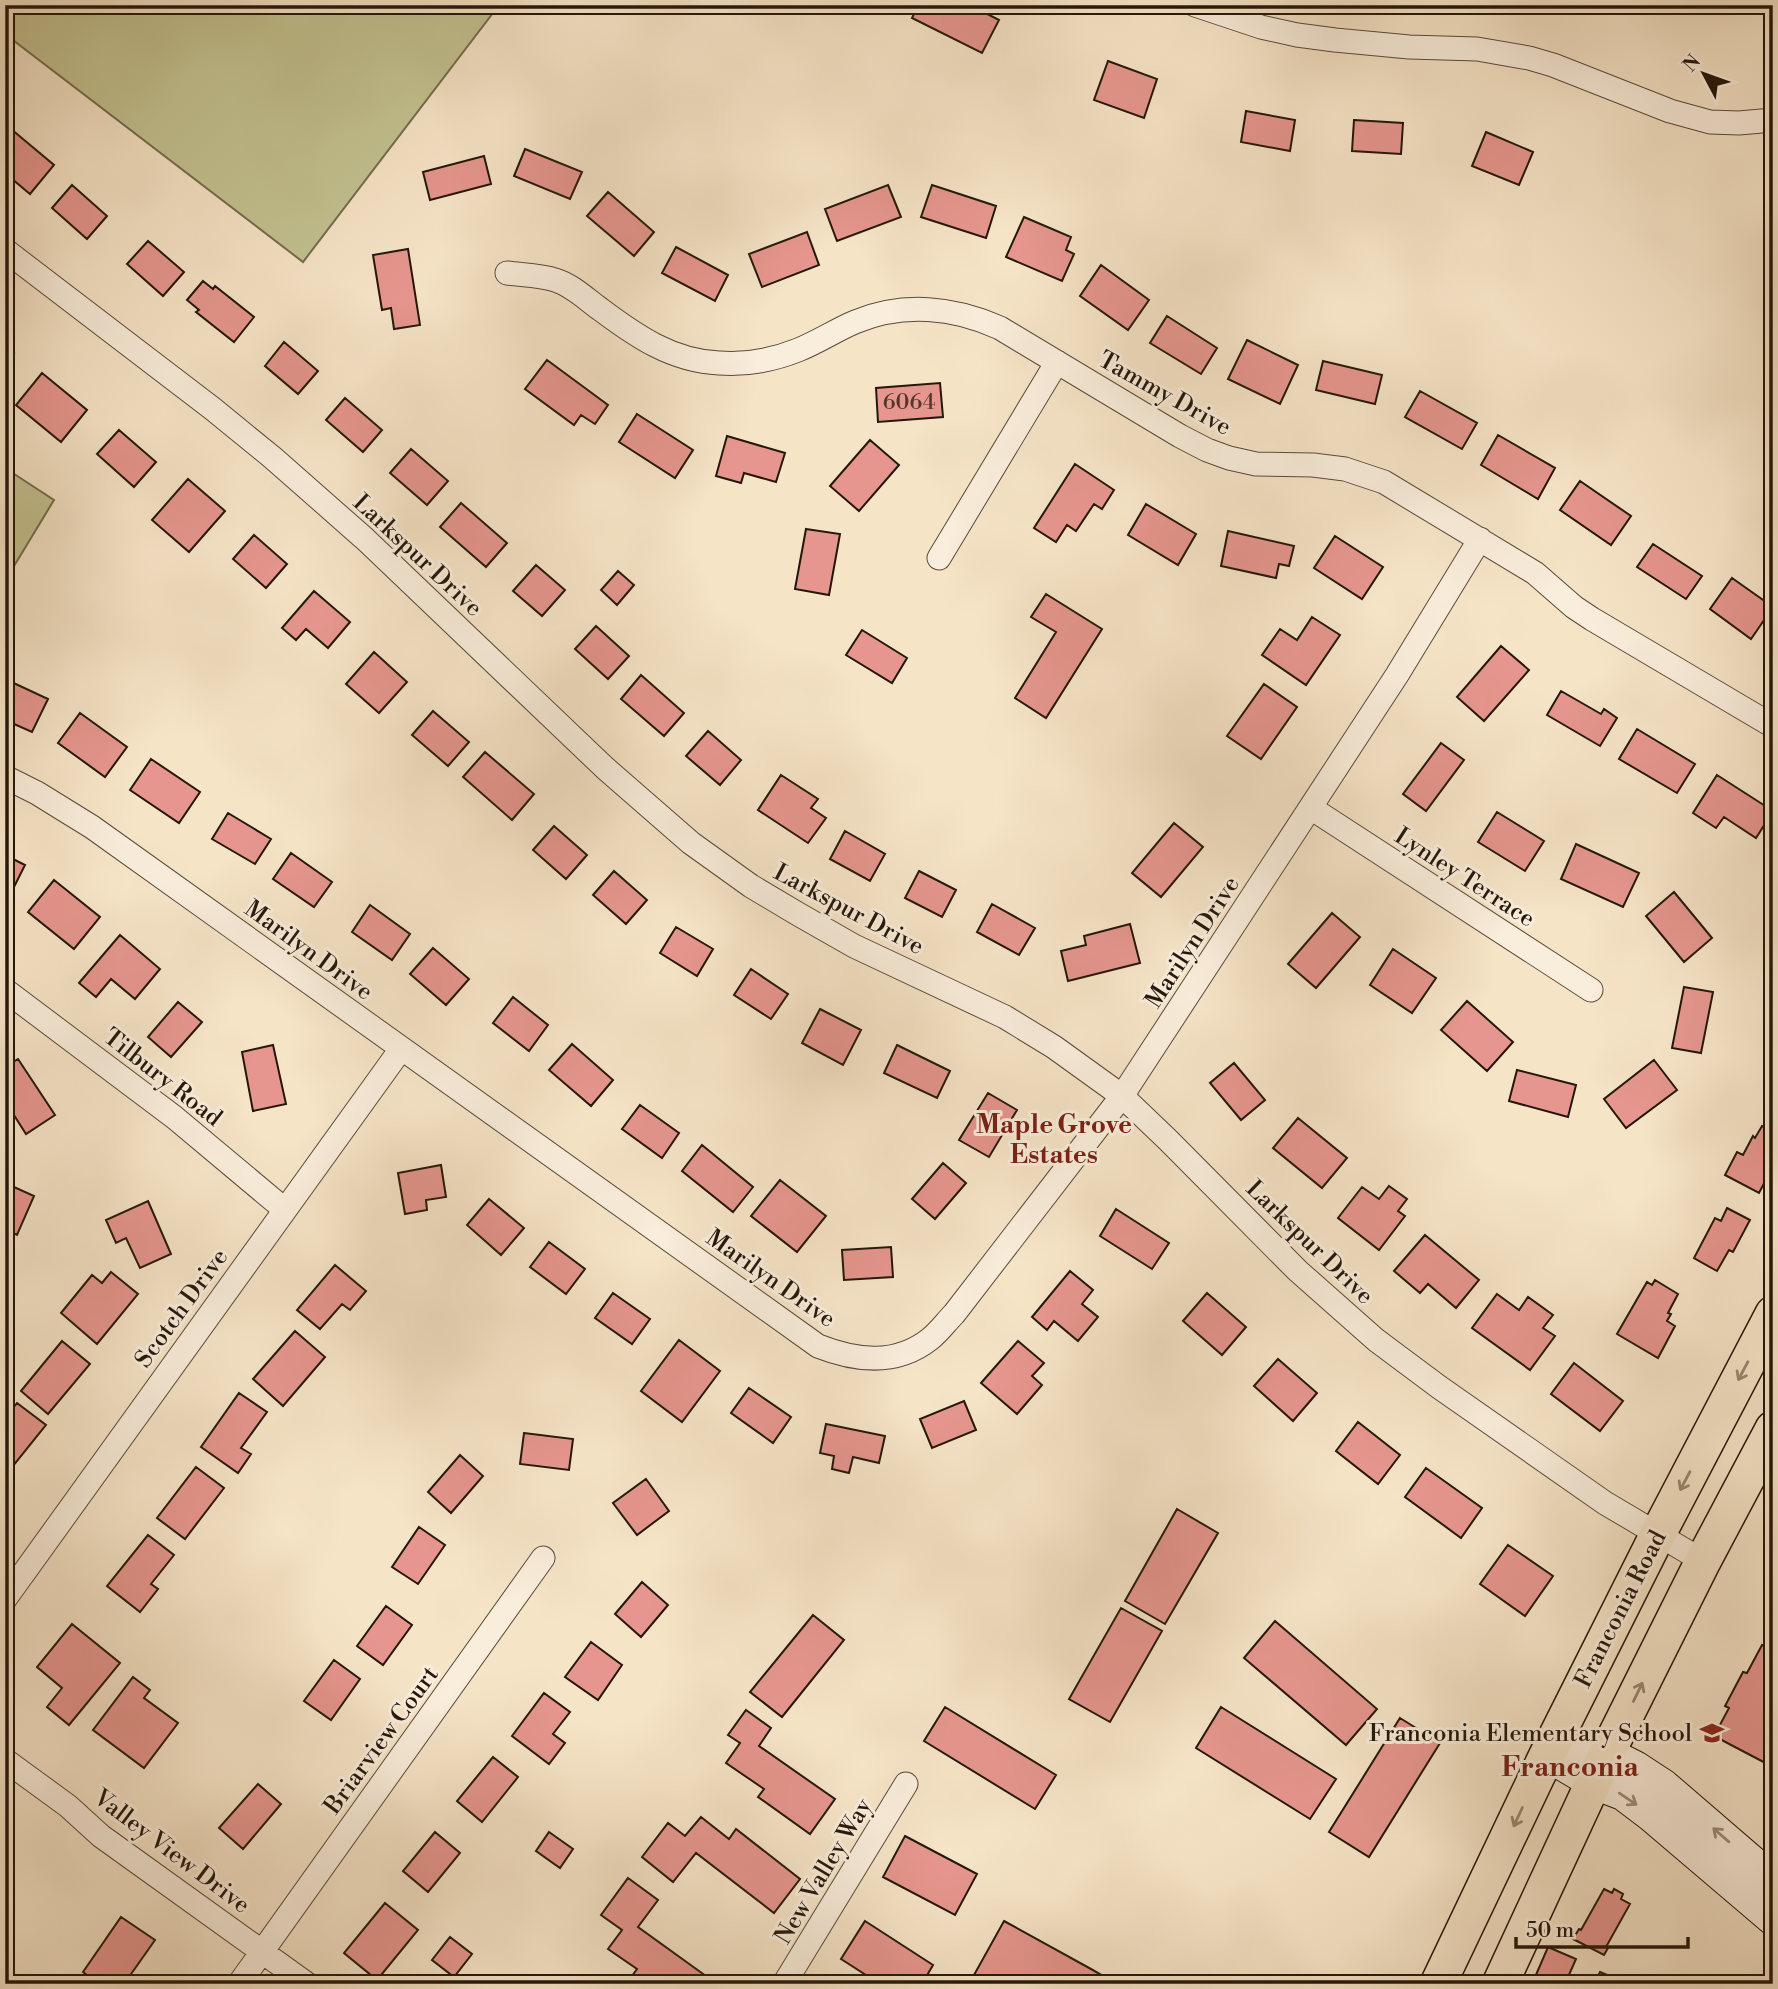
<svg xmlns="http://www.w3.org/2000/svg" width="1778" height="1989" font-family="'Libre Bodoni',serif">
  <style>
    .green { fill: #c3c291; stroke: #746c4e; stroke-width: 2 }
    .building { fill: #e6968e; stroke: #24170b; stroke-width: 2 }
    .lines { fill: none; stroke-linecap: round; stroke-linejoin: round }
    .street-casing { stroke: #584a3a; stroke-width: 25 }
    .secondary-casing { stroke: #24170b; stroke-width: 34 }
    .primary-casing { stroke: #24170b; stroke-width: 38 }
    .street { stroke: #f9eddb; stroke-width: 23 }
    .secondary { stroke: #f9eddb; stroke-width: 32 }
    .primary { stroke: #f6e4c7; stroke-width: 35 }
    .oneway { stroke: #988872 }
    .oneway2 { stroke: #998d7d }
    .labels { text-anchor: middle; stroke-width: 6; stroke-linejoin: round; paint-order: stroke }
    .number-label { font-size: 21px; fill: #54372c }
    .street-label { font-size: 24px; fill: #24170b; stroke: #f9eddb }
    .poi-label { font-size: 24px; fill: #24170b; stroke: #f9eddb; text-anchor: end }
    .neighbourhood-label { font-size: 26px; font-weight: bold; fill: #7a1f14; stroke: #f9eddb }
    .quarter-label { font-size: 28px; font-weight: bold; fill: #7a1f14; stroke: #f9eddb }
  </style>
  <rect width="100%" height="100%" fill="#f6e4c7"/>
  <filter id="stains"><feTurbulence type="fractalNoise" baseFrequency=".00286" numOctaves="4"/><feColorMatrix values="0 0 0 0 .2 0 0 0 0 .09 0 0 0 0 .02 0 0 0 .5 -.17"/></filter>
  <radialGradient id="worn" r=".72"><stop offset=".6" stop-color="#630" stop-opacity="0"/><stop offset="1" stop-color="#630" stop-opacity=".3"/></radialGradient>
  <path class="green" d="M5,5H499L303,262L5,34Z
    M5,468L54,500L5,581Z"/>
  <path class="building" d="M918,5H970L999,20L982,53L912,18Z
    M1108,61L1157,79L1144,118L1094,100Z
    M1246,111L1295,120L1290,151L1241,142Z
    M1354,120L1403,123L1401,154L1352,151Z
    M11,129L54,165L30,194L5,173V135Z
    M1486,132L1533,152L1519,185L1472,166Z
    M525,149L582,172L570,199L514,176Z
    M484,156L491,184L430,200L423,172Z
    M72,185L107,216L87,239L52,208Z
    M888,185L901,217L837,241L825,209Z
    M932,185L996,206L986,238L921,217Z
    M608,192L654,232L634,256L587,216Z
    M1024,217L1071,237L1066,250L1074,254L1062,281L1006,257Z
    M807,232L819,265L762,287L749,254Z
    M148,241L184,272L163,296L127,264Z
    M676,247L728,275L715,301L662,273Z
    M408,249L420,325L394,329L391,308L382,310L373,255Z
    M1101,265L1149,300L1128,330L1080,296Z
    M203,281L213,289L215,286L254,317L234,342L196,312L199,310L187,300Z
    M1167,316L1217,348L1201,374L1150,343Z
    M1247,340L1298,365L1280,404L1228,379Z
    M284,342L318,371L298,394L265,366Z
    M5,345L14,353L5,363Z
    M547,360L608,405L595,424L581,415L574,425L525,389Z
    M1323,361L1382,375L1375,404L1316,390Z
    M42,373L87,410L61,442L16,405Z
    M940,383L943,417L878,422L876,388Z
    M1420,391L1477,423L1462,449L1405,417Z
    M345,398L382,430L363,452L326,420Z
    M637,414L693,450L675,478L619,442Z
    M119,430L156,462L134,487L97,454Z
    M1498,435L1555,468L1538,499L1481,465Z
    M727,436L785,453L776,482L744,473L741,483L716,476Z
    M870,440L899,465L859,511L830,486Z
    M411,449L448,481L427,505L390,473Z
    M1075,464L1114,490L1102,509L1094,504L1076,531L1067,525L1056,542L1034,528Z
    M188,479L225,511L189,552L152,520Z
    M1580,481L1631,516L1611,545L1560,510Z
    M461,503L507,543L486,567L440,527Z
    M1146,504L1196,534L1178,565L1128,535Z
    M806,529L840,534L829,595L795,589Z
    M1228,531L1294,546L1289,566L1279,564L1276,578L1221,566Z
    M254,535L287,564L266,588L233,559Z
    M1335,536L1383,567L1362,599L1314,568Z
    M1653,544L1702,576L1686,599L1637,567Z
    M536,565L565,590L542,616L513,591Z
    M618,571L634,585L617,605L601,590Z
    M1732,578L1773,607L1751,639L1710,609Z
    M314,591L350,622L328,648L306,629L296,640L282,628Z
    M1046,594L1102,629L1046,718L1015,698L1056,632L1031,617Z
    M1312,617L1340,635L1306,685L1262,655L1280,629L1297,640Z
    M596,626L629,656L608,679L575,649Z
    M862,630L907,658L892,683L846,655Z
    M1501,646L1529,670L1484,721L1457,697Z
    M374,652L407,682L379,713L346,684Z
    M641,675L684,713L664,736L621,699Z
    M5,679L48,699L32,732L5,720Z
    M1264,684L1297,707L1261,759L1227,736Z
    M1561,691L1601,714L1604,709L1617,718L1600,746L1547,715Z
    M433,711L469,742L448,766L412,735Z
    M80,713L127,747L105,777L58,743Z
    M1637,729L1695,764L1677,793L1619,759Z
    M708,731L741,760L720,785L686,756Z
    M1441,743L1464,760L1426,811L1403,794Z
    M485,752L534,794L512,820L463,777Z
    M151,759L200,792L179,823L130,790Z
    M781,775L818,799L811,808L826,818L808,843L758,810Z
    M1717,775L1773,811L1756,838L1724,817L1716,828L1693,813Z
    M1497,812L1544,841L1525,871L1478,842Z
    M228,813L271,839L255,864L212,839Z
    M1174,823L1203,847L1161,897L1132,873Z
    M554,826L587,855L566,879L533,850Z
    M845,831L885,854L870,881L830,859Z
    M1576,844L1639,873L1623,907L1561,879Z
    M291,853L332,882L314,907L273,879Z
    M5,855L25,865L8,899L5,898Z
    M614,871L647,900L626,924L593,895Z
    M919,871L956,890L942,917L905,898Z
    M54,880L100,917L74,949L28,912Z
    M1674,892L1712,938L1684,962L1646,916Z
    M992,904L1035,928L1019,955L977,932Z
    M370,905L410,934L392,960L352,932Z
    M1332,913L1360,937L1316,988L1288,964Z
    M1130,924L1140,963L1068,981L1061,951L1086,945L1084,936Z
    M676,927L713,949L697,976L660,953Z
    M120,935L160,969L135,999L111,979L96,997L79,983Z
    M433,948L469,979L446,1005L410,974Z
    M1393,949L1436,978L1412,1013L1370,985Z
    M751,969L788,994L771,1019L734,995Z
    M1684,987L1713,992L1701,1053L1672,1048Z
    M513,997L548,1025L529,1051L493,1023Z
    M1467,1001L1513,1042L1487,1071L1441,1030Z
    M178,1002L202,1022L171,1057L148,1037Z
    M820,1009L861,1030L843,1065L802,1043Z
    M572,1044L613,1080L591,1106L549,1070Z
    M273,1045L286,1104L253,1111L242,1052Z
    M897,1045L950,1071L937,1098L884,1073Z
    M18,1059L55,1115L26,1134L5,1101V1067Z
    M1654,1060L1677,1090L1626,1128L1604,1099Z
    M1234,1063L1265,1100L1241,1120L1210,1083Z
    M1517,1070L1576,1085L1568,1117L1509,1101Z
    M988,1093L1017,1110L989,1157L959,1140Z
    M640,1105L679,1133L662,1158L622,1129Z
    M1298,1118L1347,1158L1322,1188L1273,1148Z
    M1762,1126L1773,1132V1162L1769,1169L1771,1170L1759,1193L1725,1175L1737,1152L1743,1155L1753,1136L1755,1138Z
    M702,1145L753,1187L733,1212L682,1171Z
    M943,1163L966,1183L935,1219L912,1199Z
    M441,1165L446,1197L426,1200L427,1210L405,1214L398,1173Z
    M780,1180L826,1216L797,1252L751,1216Z
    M5,1183L34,1196L17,1235L5,1229Z
    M1389,1186L1407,1199L1398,1211L1405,1216L1379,1250L1338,1218L1362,1187L1379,1199Z
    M489,1199L524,1228L501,1255L467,1225Z
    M148,1201L171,1254L140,1268L126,1238L116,1243L106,1220Z
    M1727,1208L1750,1220L1733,1252L1729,1250L1717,1271L1694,1258L1715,1218L1721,1221Z
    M1116,1209L1169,1243L1152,1269L1100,1236Z
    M1425,1235L1479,1280L1456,1308L1428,1284L1420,1293L1394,1271Z
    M549,1242L585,1269L566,1294L530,1267Z
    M891,1247L893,1277L844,1280L842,1250Z
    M335,1265L366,1291L350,1310L342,1304L320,1329L297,1310Z
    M1070,1271L1093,1290L1082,1304L1098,1317L1078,1341L1054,1321L1047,1330L1032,1317Z
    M111,1272L138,1294L97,1344L61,1313L92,1275L102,1283Z
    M1655,1280L1678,1294L1668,1313L1671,1314L1667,1321L1675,1326L1658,1358L1617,1334L1647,1282L1652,1285Z
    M613,1293L650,1319L632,1344L595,1318Z
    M1207,1293L1246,1327L1222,1355L1183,1321Z
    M1497,1294L1519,1310L1528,1297L1553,1315L1543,1328L1555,1336L1530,1370L1472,1328Z
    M295,1331L325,1357L283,1406L253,1379Z
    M679,1340L720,1371L682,1422L641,1391Z
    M62,1341L90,1364L48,1414L21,1391Z
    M1018,1341L1044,1363L1032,1376L1042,1385L1017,1414L981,1383Z
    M1278,1359L1317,1393L1293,1421L1254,1386Z
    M1574,1363L1623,1401L1600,1431L1551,1394Z
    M749,1388L791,1417L773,1443L731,1413Z
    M239,1393L267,1412L241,1448L251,1454L238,1473L201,1447Z
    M964,1401L976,1430L932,1448L920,1419Z
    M17,1403L46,1425L5,1476V1417Z
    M1358,1422L1400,1455L1378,1484L1336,1451Z
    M826,1424L885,1436L879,1463L853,1457L849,1473L832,1469L834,1456L820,1453Z
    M524,1433L573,1439L569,1470L520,1464Z
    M460,1455L483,1476L451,1513L428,1492Z
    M196,1467L224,1488L185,1539L157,1518Z
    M1426,1468L1482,1508L1461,1538L1405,1497Z
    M646,1479L669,1511L637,1535L613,1503Z
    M1177,1509L1218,1533L1165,1624L1125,1601Z
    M419,1527L445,1545L418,1584L392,1567Z
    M148,1535L174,1555L151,1584L158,1589L140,1612L107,1586Z
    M1508,1545L1553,1576L1525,1616L1480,1584Z
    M642,1582L668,1605L641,1637L615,1614Z
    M386,1606L412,1625L383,1665L357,1646Z
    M1121,1608L1162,1631L1110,1722L1069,1699Z
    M813,1615L844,1640L782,1717L750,1692Z
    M1275,1621L1377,1709L1346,1745L1244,1658Z
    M72,1624L120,1663L69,1725L47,1707L62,1688L37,1667Z
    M591,1642L622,1665L598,1700L565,1677Z
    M1762,1645L1773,1650V1767L1714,1736L1729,1708L1725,1706L1743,1672L1747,1673Z
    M334,1660L360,1679L331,1720L304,1701Z
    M133,1677L150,1690L144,1698L178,1723L144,1768L93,1730Z
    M544,1693L570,1712L553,1734L565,1743L549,1764L512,1736Z
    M945,1707L1056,1775L1035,1809L924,1741Z
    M1221,1707L1336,1779L1310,1819L1196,1748Z
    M746,1710L771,1728L759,1746L835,1799L810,1834L758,1797L764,1789L726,1763L740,1743L728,1735Z
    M1400,1718L1440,1743L1369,1857L1329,1832Z
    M493,1757L518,1777L482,1822L457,1801Z
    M258,1784L281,1804L243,1849L219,1828Z
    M701,1817L729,1839L736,1829L800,1879L774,1913L696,1853L673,1882L642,1857L668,1823L685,1836Z
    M435,1832L460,1853L428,1892L403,1871Z
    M549,1832L573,1849L560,1868L536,1851Z
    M905,1836L977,1874L955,1915L883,1877Z
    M628,1878L658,1900L638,1927L717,1984H643L632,1976L637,1969L608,1949L622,1930L601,1915Z
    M1604,1889L1612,1893L1614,1889L1623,1894L1621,1899L1630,1904L1606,1947L1608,1948L1604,1955L1573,1939L1579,1929L1581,1930Z
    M385,1903L418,1930L377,1980L344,1953Z
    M121,1917L155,1940L124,1984H99L83,1972Z
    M865,1921L933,1965L922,1984H880L841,1959Z
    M1004,1921L1091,1969L1117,1984H969Z
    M450,1937L472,1954L454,1977L432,1960Z
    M1548,1947L1576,1959L1565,1984H1532Z
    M1600,1972L1617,1979L1615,1984H1594Z"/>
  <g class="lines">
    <g class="street-casing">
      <path id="street" d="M1195,5L1261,27L1297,35L1335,40L1409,47L1477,49L1529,58L1553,65L1670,111L1710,122L1739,123L1773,120
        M5,250L213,409L273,458L365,539L605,768L691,843L751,886L798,914L854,946L1005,1017L1054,1047L1122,1096L1168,1140L1298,1271L1376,1340L1439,1387L1605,1503L1703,1561
        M507,273C522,275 541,275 555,280C572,285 586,299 600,309C636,336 672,361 719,363C746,365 773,360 798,350C818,342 836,330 855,322C903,302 954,307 1000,328L1180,436L1207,450L1229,458L1256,464L1313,465L1345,469L1384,482L1535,573L1574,607L1592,619L1773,726
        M939,558L1057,362
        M5,777L37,793L92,827L818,1346C856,1361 896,1366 930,1339C939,1332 946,1322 954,1314L1122,1096L1397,675L1480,539
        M1311,808L1591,990
        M5,990L174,1117L284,1209
        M5,1599L401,1049
        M5,1760L68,1806L101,1836L307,1984
        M239,1984L543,1558
        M784,1984L906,1784"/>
    </g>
    <g class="secondary-casing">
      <path id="secondary" d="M1583,1754L1607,1753L1635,1767L1664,1786L1773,1880
        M1547,1755L1594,1783L1623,1794L1652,1816L1773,1919"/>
    </g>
    <g class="primary-casing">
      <path id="primary" d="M1438,1984L1547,1755L1658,1534L1773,1314
        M1500,1984L1607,1753L1703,1561L1773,1429"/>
    </g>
    <use href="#street" class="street"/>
    <use href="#secondary" class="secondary"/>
    <use href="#primary" class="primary"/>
  </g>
  <defs><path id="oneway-shaft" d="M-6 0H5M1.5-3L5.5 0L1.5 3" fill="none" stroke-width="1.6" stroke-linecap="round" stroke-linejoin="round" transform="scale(1.75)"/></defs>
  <g class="oneway">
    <use href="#oneway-shaft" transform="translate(1743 1371) rotate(118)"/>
    <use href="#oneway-shaft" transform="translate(1685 1481) rotate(118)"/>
    <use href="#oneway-shaft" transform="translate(1638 1692) rotate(-64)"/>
    <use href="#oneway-shaft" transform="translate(1518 1817) rotate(115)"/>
  </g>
  <g class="oneway2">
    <use href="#oneway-shaft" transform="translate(1628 1799) rotate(34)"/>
    <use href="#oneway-shaft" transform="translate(1721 1835) rotate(-139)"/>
  </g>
  <defs>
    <g id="school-bare" transform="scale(1.89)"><path d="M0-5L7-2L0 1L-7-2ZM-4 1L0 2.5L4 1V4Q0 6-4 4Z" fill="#8f2418" stroke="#f9eddb" stroke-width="2.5" paint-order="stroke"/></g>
  </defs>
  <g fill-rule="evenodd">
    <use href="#school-bare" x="1712" y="1733"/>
  </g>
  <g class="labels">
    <g class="number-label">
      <text x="909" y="409">6064</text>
    </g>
    <g class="street-label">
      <text transform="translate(1165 393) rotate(29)" y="8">Tammy Drive</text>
      <text transform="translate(418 555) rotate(43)" y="8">Larkspur Drive</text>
      <text transform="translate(1465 877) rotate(33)" y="8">Lynley Terrace</text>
      <text transform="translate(849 909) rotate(28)" y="8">Larkspur Drive</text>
      <text transform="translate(1192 942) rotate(-57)" y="8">Marilyn Drive</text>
      <text transform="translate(309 950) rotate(36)" y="8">Marilyn Drive</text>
      <text transform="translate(163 1077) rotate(38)" y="8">Tilbury Road</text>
      <text transform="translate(1310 1242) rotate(44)" y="8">Larkspur Drive</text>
      <text transform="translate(771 1278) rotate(35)" y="8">Marilyn Drive</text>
      <text transform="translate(181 1308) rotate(-54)" y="8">Scotch Drive</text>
      <text transform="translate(1620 1609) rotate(-63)" y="8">Franconia Road</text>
      <text transform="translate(381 1740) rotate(-54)" y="8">Briarview Court</text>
      <text transform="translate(172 1851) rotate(37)" y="8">Valley View Drive</text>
      <text transform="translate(823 1871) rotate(-59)" y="8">New Valley Way</text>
    </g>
    <g class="poi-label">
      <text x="1692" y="1741">Franconia Elementary School</text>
    </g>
    <g class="neighbourhood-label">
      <text x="1054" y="1133">Maple Grove<tspan x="1054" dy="30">Estates</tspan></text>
    </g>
    <g class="quarter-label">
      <text x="1570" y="1776">Franconia</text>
    </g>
  </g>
  <rect width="1778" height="1989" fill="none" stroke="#f6e4c7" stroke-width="28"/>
  <rect x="7" y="7" width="1764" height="1975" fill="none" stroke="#24170b" stroke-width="3.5"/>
  <rect x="14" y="14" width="1750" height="1961" fill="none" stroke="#24170b" stroke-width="2"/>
  <g transform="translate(1704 74) rotate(311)" stroke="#f9eddb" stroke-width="5" paint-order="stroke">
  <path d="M0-5L12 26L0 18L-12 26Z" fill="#24170b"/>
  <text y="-10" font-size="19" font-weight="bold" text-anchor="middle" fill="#24170b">N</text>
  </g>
  <path d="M1516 1937v10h172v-10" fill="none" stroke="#24170b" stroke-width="3.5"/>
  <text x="1526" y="1937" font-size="21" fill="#24170b" stroke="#f9eddb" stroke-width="5" paint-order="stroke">50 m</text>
  <rect width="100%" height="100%" filter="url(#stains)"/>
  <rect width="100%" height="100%" fill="url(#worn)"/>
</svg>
